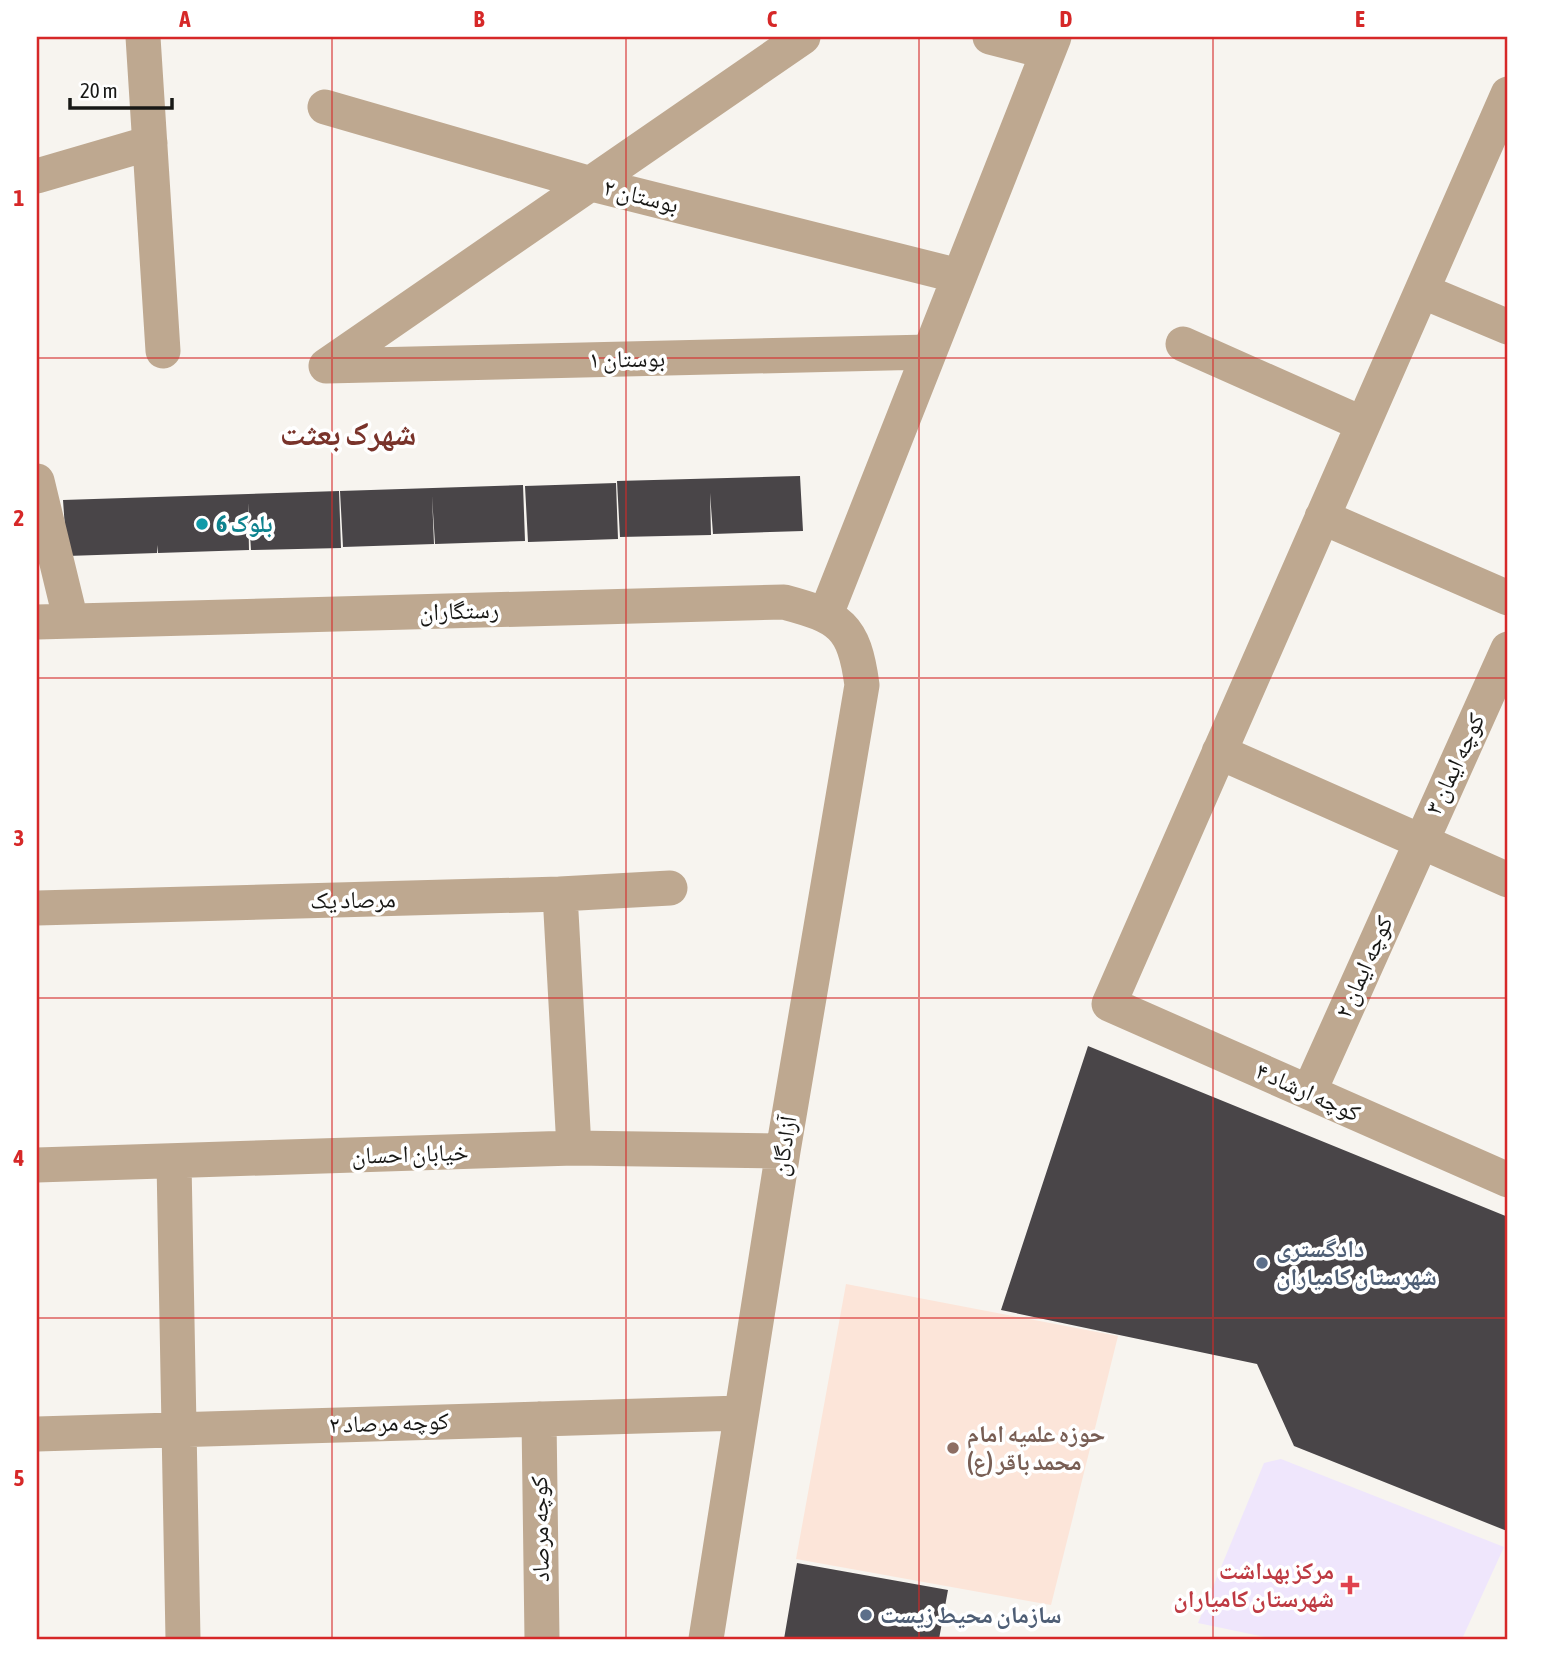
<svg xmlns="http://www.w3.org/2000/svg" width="1545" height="1676" font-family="'Asap Condensed','Noto Naskh Arabic',sans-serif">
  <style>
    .education { fill: #fce5d9 }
    .medical { fill: #efe6fc }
    .building { fill: #494548 }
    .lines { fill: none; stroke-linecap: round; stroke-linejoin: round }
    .street { stroke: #bea890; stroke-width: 35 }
    .grid { fill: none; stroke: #d62828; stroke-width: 2; stroke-opacity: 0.55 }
    .culture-dot { fill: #0f9aa8; stroke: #fff; stroke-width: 2.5 }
    .service-dot { fill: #5c6f8a; stroke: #fff; stroke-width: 2.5 }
    .education-dot { fill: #8d6e63; stroke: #fff; stroke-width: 2.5 }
    .health-dot { fill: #e0444e; stroke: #fff; stroke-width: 2.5 }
    .labels { text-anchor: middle; stroke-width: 7; stroke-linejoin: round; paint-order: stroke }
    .street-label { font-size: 24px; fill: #181816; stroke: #fff }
    .culture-label { font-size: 24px; font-weight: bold; fill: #0d838f; stroke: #fff; text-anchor: start }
    .service-label { font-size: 24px; font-weight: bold; fill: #4e5e75; stroke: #fff; text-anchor: start }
    .education-label { font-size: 24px; font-weight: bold; fill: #785e54; stroke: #fff; text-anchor: start }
    .health-label { font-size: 24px; font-weight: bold; fill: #be3a42; stroke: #fff; text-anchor: end }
    .district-label { font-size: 32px; font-weight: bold; fill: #79332a; stroke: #fff }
    .neatline { fill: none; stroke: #d62828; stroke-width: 2.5 }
    .grid-label { font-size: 23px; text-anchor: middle; font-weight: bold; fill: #d62828 }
  </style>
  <rect width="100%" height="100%" fill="#f7f4ef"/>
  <path class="education" d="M846,1284L1118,1336L1051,1605L796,1559Z"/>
  <path class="medical" d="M1281,1459L1504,1547L1462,1639H1274L1198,1623L1264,1463Z"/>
  <path class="building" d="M800,476L803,531L713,534L710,493L711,535L620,537L617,481Z
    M616,483L618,539L528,542L525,486Z
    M523,485L525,541L435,544L432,496L434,544L343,547L340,491Z
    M339,491L341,548L251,550L248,503L249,550L158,553V545L157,553L67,556L63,500Z
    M1088,1046L1508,1217L1507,1531L1294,1446L1257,1364L1001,1310Z
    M797,1563L948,1590L939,1639H784Z"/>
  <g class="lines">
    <path class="street" d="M143,37L163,351
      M990,37L1048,52
      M1508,94L1109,1004L1508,1180
      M325,107L588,183L959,276
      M37,176L150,143
      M1422,291L1508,327
      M1183,344L1363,424
      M326,366L929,352
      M326,366L803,37
      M37,481L71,621
      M1322,517L1508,598
      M826,614L1054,37
      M37,622L784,602C840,617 854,625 862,685L783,1151L706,1639
      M1219,752L1508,880
      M560,894L574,1148
      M37,908L560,894L670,888
      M1309,1092L1508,649
      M174,1162L183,1639
      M37,1165L574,1148L783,1151
      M539,1419L542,1639
      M37,1434L741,1413"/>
  </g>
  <path class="grid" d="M332,37V1639M626,37V1639M919,37V1639M1213,37V1639M37,358H1508M37,678H1508M37,998H1508M37,1318H1508"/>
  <circle class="culture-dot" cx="202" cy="524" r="7"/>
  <g class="service-dot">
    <circle cx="1262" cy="1263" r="7"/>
    <circle cx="866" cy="1615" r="7"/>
  </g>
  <circle class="education-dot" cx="953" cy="1448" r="7"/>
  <path class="health-dot" d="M1346.5 1574.5h7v7h7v7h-7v7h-7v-7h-7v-7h7z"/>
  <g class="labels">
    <g class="street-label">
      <text transform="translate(641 196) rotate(14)" y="8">بوستان ۲</text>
      <text transform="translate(627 359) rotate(-1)" y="8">بوستان ۱</text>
      <text transform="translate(459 611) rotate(-2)" y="8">رستگاران</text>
      <text transform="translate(1455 764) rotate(-65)" y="8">کوچه ایمان ۳</text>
      <text transform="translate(353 900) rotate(-1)" y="8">مرصاد یک</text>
      <text transform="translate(1364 967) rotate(-66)" y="8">کوچه ایمان ۲</text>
      <text transform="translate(1308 1092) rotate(24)" y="8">کوچه ارشاد ۴</text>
      <text transform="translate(784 1146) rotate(-81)" y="8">آزادگان</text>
      <text transform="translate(410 1154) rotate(-2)" y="8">خیابان احسان</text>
      <text transform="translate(389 1423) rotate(-2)" y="8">کوچه مرصاد ۲</text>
      <text transform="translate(540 1529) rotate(-91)" y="8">کوچه مرصاد</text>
    </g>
    <g class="culture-label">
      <text x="216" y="532">بلوک 6</text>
    </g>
    <g class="service-label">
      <text x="1276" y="1257">دادگستری<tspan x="1276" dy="28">شهرستان کامیاران</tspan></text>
      <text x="880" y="1623">سازمان محیط زیست</text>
    </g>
    <g class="education-label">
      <text x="967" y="1442">حوزه علمیه امام<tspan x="967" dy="28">محمد باقر (ع)</tspan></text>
    </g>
    <g class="health-label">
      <text x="1334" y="1579">مرکز بهداشت<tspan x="1334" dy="28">شهرستان کامیاران</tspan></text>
    </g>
    <g class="district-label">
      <text x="348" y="445">شهرک بعثت</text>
    </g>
  </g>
  <rect width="1545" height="1676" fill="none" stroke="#ffffff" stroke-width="77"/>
  <path d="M70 98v10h102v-10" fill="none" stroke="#181816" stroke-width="3.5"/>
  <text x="80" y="98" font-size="21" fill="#181816" stroke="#ffffff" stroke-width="5" paint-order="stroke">20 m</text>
  <rect x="38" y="38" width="1468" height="1600" class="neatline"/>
  <g class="grid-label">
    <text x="185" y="27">A</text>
    <text x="479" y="27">B</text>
    <text x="772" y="27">C</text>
    <text x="1066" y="27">D</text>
    <text x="1360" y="27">E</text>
    <text x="19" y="206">1</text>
    <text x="19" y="526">2</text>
    <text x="19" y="846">3</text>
    <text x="19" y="1166">4</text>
    <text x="19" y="1486">5</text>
  </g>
</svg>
